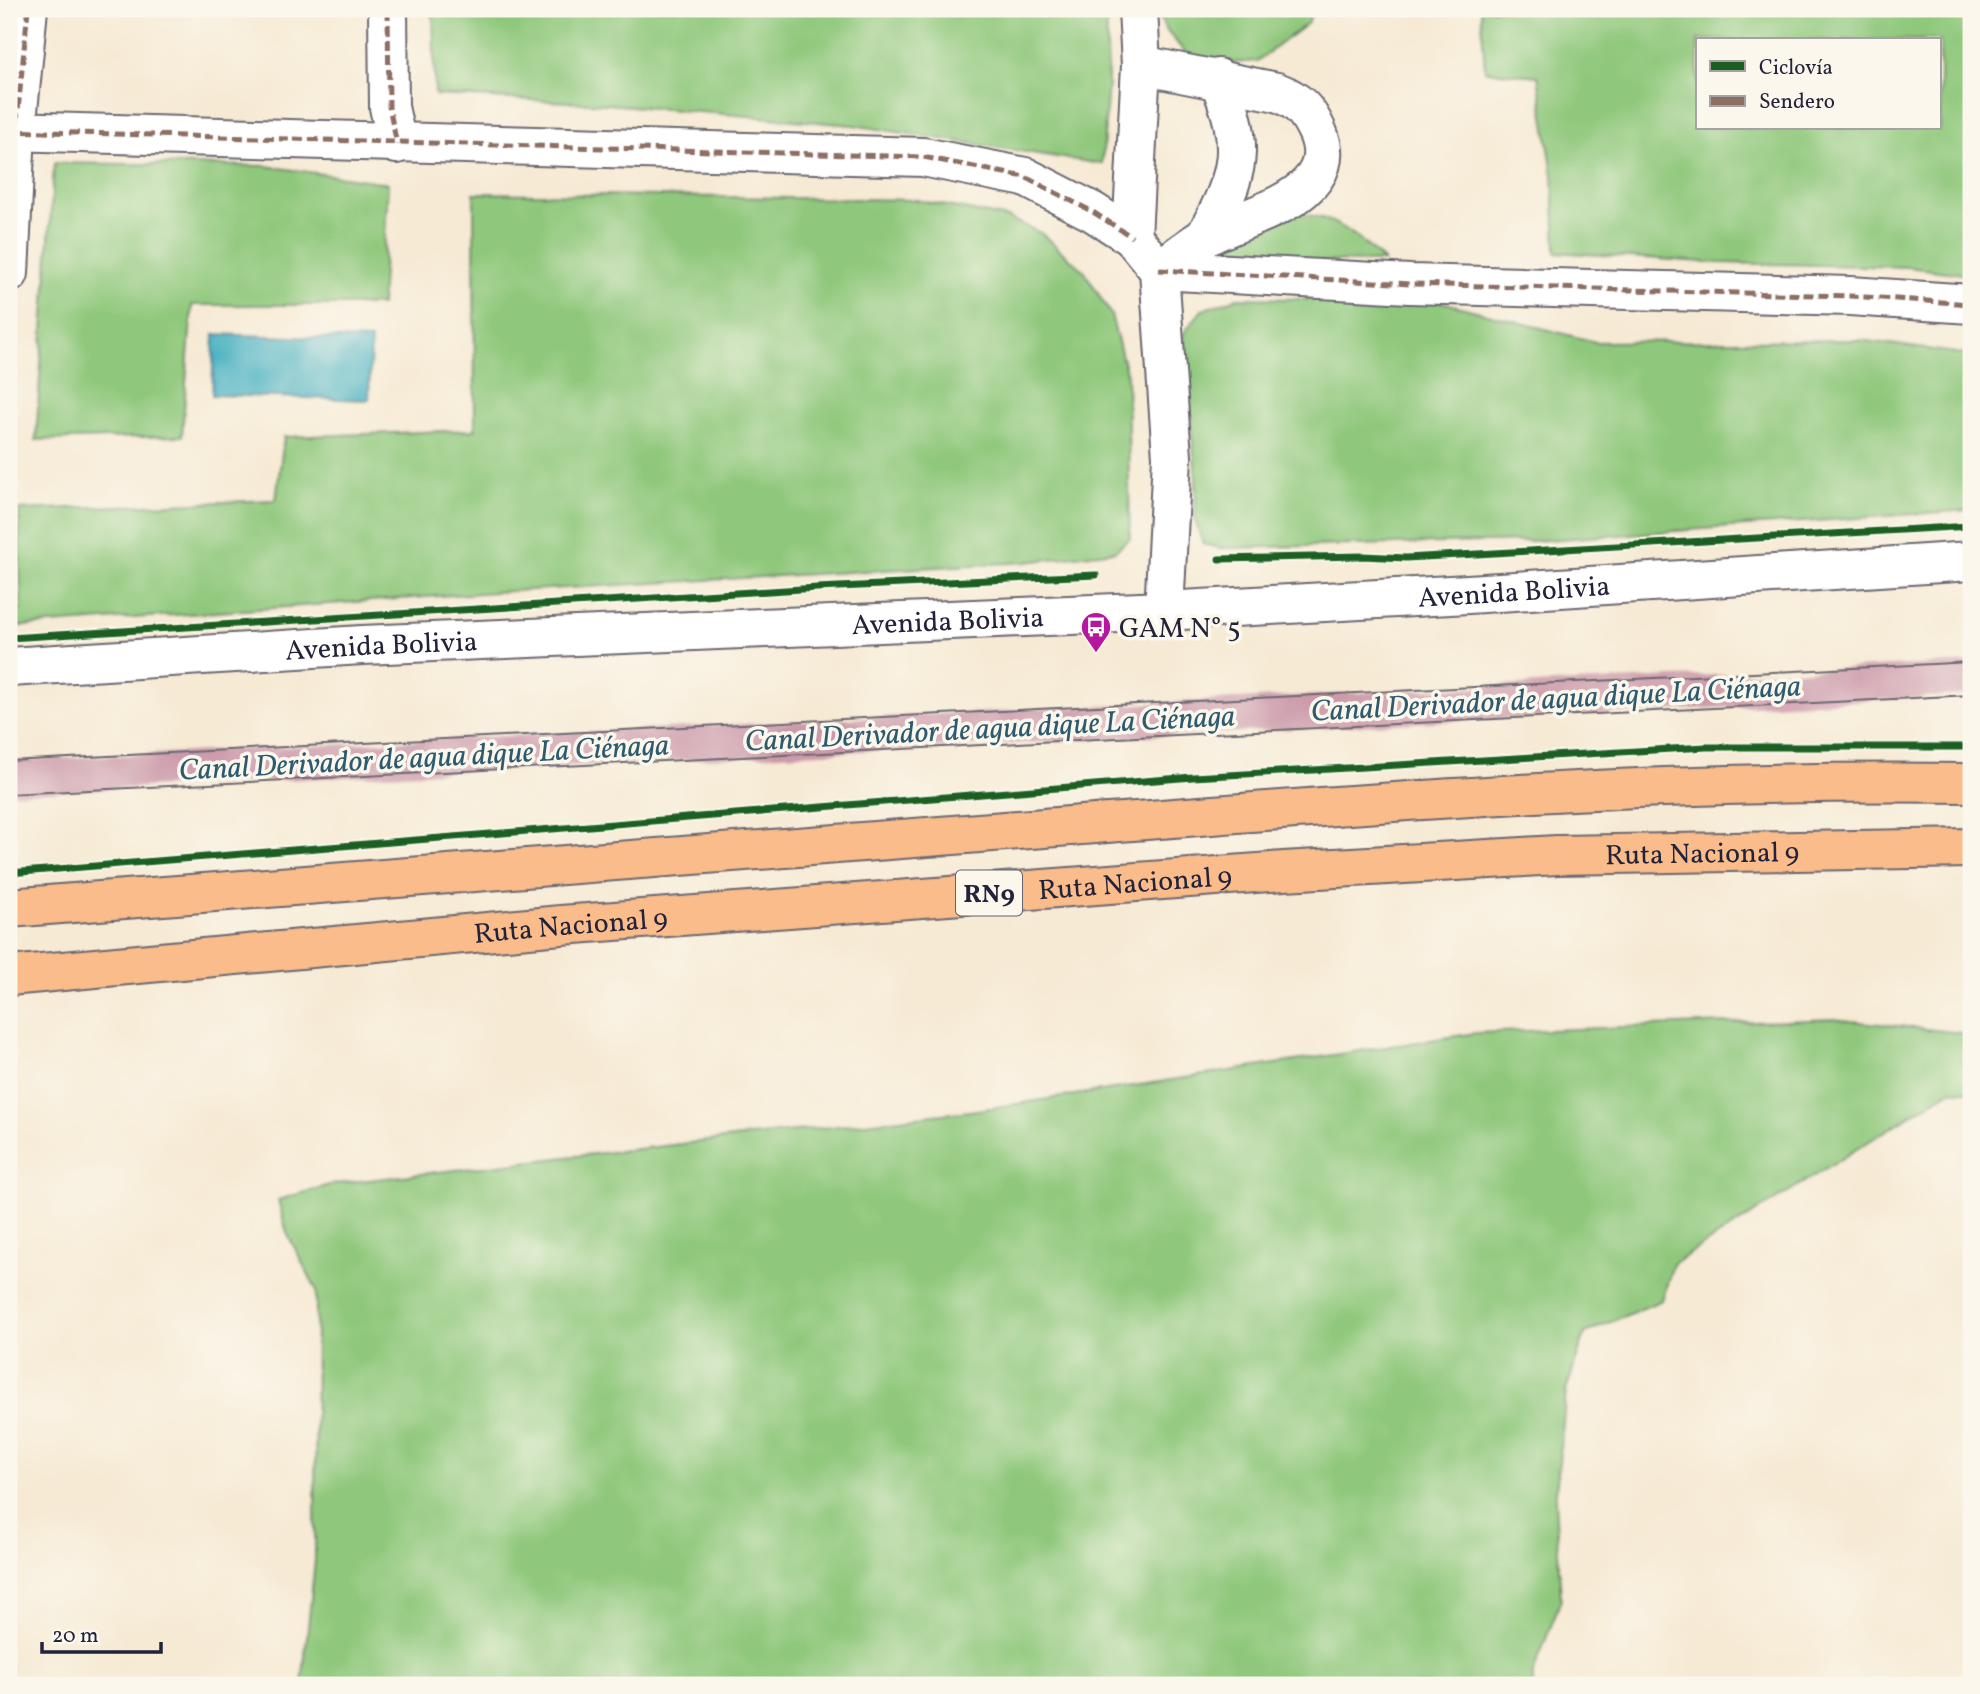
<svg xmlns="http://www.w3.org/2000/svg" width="1980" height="1694" font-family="Vollkorn,serif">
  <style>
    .green { fill: #8fc87c; stroke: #58755c; stroke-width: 2; fill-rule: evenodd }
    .water { fill: #41adbf; stroke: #32687d; stroke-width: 2 }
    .building { fill: #cc9aaa }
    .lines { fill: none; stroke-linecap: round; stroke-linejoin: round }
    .minor-casing { stroke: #6c6871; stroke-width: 42 }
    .highway-casing { stroke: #6c6871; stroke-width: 42 }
    .minor { stroke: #fff; stroke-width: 38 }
    .highway { stroke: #f9bc8a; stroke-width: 38 }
    .quiet { stroke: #8d6e63; stroke-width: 5; stroke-dasharray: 10 5; stroke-linecap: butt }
    .cycleway-casing { stroke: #fbf7ec; stroke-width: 11 }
    .cycleway { stroke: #1b5e20; stroke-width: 7 }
    .labels { text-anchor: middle; stroke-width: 7; stroke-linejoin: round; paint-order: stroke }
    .shield { fill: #fbf7ec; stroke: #636270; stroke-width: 2 }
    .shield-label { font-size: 26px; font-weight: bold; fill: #22223b }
    .street-label { font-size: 28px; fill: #22223b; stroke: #fbf7ec }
    .poi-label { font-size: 28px; fill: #22223b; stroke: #fbf7ec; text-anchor: start }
    .water-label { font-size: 30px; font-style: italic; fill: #2e5a70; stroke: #fbf7ec }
  </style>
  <rect width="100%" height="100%" fill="#fbf7ec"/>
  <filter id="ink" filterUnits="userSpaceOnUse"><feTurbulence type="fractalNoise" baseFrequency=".0143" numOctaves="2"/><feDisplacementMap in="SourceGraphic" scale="14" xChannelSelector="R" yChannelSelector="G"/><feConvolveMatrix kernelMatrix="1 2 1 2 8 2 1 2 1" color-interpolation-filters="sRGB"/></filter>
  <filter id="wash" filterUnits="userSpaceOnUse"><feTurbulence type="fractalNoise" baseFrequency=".00686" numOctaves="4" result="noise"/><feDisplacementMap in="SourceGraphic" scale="28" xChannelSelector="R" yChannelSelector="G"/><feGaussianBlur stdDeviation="1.57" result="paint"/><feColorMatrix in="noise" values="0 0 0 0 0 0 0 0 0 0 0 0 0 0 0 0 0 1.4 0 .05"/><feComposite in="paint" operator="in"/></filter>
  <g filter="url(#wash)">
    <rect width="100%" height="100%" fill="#f6ead4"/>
    <path class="green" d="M433,9H1106L1108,83L1102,164L853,125L606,104L435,95Z
      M1157,9H1313L1308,23L1257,61L1221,64L1189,57L1165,29Z
      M1481,9H1971V275L1907,267L1718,263L1556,252L1553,175L1538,76L1485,71ZM1698,40H1940V128H1698Z
      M54,163L265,166L388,183L381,305H192L182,436L36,440Z
      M474,193L917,200L1008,218L1041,233L1085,272L1111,315L1127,376L1130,538L1115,551L1026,562L495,592L9,627V611L21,610L19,510L276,500L284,437L475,430Z
      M1293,214C1332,213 1358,236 1384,262L1204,260L1272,222Z
      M1237,298L1438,301L1595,342L1860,340L1971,355V510L1532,541L1220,548L1203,544L1195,520L1196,478L1183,334L1202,310Z
      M1833,1019L1971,1034V1092L1951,1090L1673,1264L1662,1300L1585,1333L1566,1391L1555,1502L1561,1599L1533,1673L1532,1685H302L315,1560L316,1289L287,1233L278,1200L333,1184L978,1110L1476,1033Z"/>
    <path class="water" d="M214,334L371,340L369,400L212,395Z"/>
    <g id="blocks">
      <path class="building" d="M1971,662V695L9,794V761Z"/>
    </g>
  </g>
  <g filter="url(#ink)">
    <use href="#blocks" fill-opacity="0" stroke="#6c6871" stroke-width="2"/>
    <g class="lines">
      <g class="minor-casing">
        <g id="minor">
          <path d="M388,9L389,107L397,144"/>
          <path d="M1138,9L1141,65L1132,237L1159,270L1172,457L1164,611"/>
          <path d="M1141,65L1277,92C1298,100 1308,111 1317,131C1346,196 1247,215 1207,236C1190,245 1175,259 1159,270"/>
          <path d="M9,131L923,157L1025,177L1093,212L1132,237"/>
          <path d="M1205,237C1240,173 1247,147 1218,78"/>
          <path d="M1159,270L1410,284L1850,296L1971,304"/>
          <path d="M9,273L16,131L28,9"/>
          <path id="s1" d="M9,667L362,645L1164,611L1468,594L1971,561"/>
        </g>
      </g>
      <g class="highway-casing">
        <g id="highway">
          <path d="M9,908C354,882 699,855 1044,828C1352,804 1661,778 1971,783"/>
          <path id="s2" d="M9,976L561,925L1284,871L1557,855L1971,848"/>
        </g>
      </g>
      <use href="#minor" class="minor"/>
      <use href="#highway" class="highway"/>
      <path class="quiet" d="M388,9L389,107L397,144
        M9,131L923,157L1025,177L1093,212L1132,237
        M1159,270L1410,284L1850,296L1971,304
        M9,273L16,131L28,9"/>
      <g class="cycleway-casing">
        <path id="cycleway" d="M1219,559L1363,556L1406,558L1971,526
          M9,638L817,588L1096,575
          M9,873L1193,777L1706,747H1971"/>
      </g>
      <use href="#cycleway" class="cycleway"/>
    </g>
  </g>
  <defs>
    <g id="bus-pin" transform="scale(1.575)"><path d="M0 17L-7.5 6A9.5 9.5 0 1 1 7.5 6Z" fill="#b5179e" stroke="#fbf7ec"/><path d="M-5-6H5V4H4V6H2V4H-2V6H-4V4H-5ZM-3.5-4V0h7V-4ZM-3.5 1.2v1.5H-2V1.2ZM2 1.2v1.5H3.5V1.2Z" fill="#fff"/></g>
  </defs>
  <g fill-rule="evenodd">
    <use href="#bus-pin" x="1096" y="627"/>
  </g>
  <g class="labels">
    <rect class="shield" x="956" y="870.5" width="66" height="45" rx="5"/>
    <g class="shield-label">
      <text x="989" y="902">RN9</text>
    </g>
    <g class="street-label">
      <text dy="10" stroke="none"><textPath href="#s1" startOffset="1507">Avenida Bolivia</textPath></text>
      <text dy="10" stroke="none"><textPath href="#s1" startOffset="940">Avenida Bolivia</textPath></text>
      <text dy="10" stroke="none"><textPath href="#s1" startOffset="373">Avenida Bolivia</textPath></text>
      <text dy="10" stroke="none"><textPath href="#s2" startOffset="1698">Ruta Nacional 9</textPath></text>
      <text dy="10" stroke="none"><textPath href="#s2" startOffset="1130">Ruta Nacional 9</textPath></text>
      <text dy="10" stroke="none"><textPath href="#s2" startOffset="564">Ruta Nacional 9</textPath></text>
    </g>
    <g class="poi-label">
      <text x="1119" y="637">GAM N° 5</text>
    </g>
    <g class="water-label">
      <text transform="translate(1556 698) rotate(-3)" y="10">Canal Derivador de agua dique La Ciénaga</text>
      <text transform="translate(990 728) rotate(-3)" y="10">Canal Derivador de agua dique La Ciénaga</text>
      <text transform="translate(424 757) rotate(-3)" y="10">Canal Derivador de agua dique La Ciénaga</text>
    </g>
  </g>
  <rect width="1980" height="1694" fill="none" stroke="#fbf7ec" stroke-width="35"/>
  <rect x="1696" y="38" width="245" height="91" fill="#fbf7ec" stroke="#a4a2a5" stroke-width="2"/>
  <rect x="1710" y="61" width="35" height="10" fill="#1b5e20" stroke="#a4a2a5" stroke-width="2"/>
  <text x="1759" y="74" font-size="21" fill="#22223b">Ciclovía</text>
  <rect x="1710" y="96" width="35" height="10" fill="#8d6e63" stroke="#a4a2a5" stroke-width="2"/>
  <text x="1759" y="108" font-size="21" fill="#22223b">Sendero</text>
  <path d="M42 1642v10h119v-10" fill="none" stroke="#22223b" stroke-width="3.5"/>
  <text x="52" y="1642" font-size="21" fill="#22223b" stroke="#fbf7ec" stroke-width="5" paint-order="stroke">20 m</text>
</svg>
